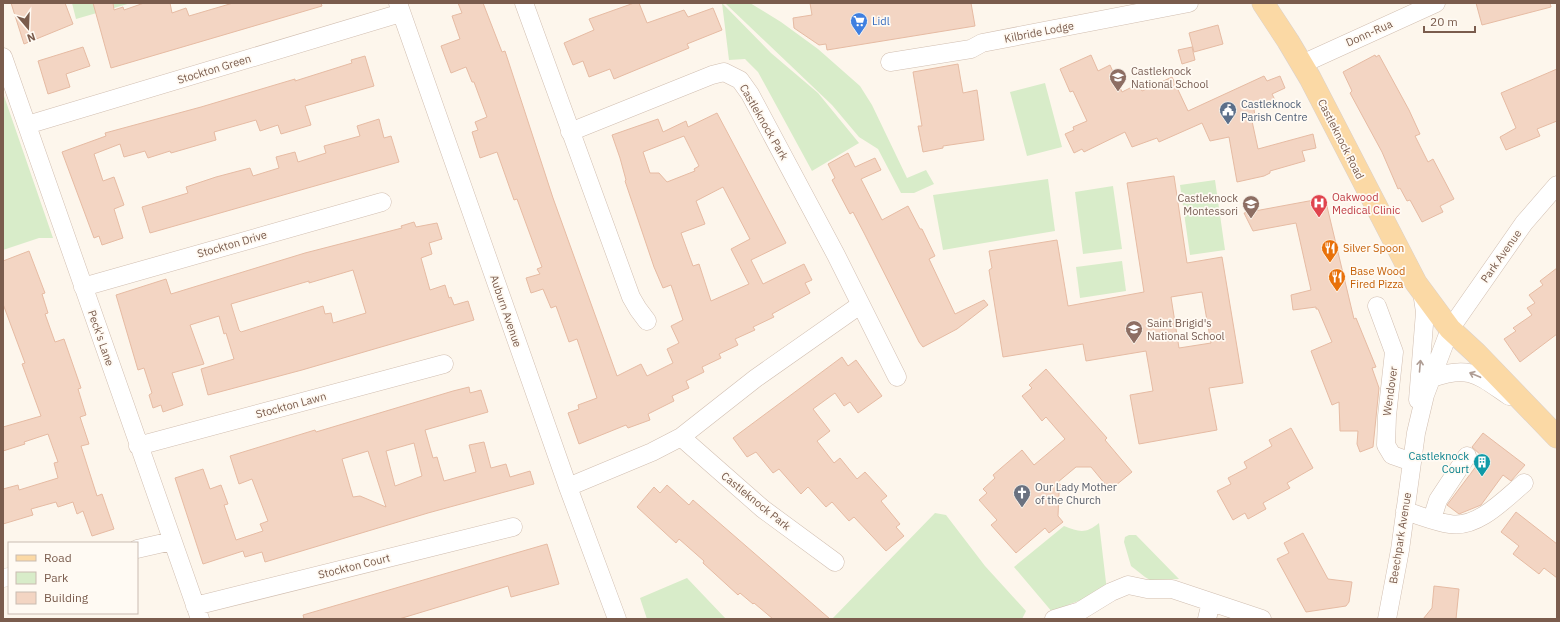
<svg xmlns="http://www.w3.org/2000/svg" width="1560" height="622" font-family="'IBM Plex Sans',sans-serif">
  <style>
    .green { fill: #d8ecc9 }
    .building { fill: #f3d5c3; stroke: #e6bba3; fill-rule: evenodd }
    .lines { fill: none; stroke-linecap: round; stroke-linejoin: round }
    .minor-casing { stroke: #d1beb0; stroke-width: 19 }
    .major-casing { stroke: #dad1cd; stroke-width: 23 }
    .minor { stroke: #fff; stroke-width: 18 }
    .major { stroke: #fbd9a5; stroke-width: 22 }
    .oneway { stroke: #af9d94 }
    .labels { text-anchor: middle; stroke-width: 3.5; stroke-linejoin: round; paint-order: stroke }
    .shop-label { font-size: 11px; fill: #366cbe; stroke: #fffaf3; text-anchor: start }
    .street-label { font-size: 11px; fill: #7a5c4d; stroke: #fffaf3 }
    .education-label { font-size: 11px; fill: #785e54; stroke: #fffaf3; text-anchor: start }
    .service-label { font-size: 11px; fill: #4e5e75; stroke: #fffaf3; text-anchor: start }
    .health-label { font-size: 11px; fill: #be3a42; stroke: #fffaf3; text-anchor: start }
    .food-label { font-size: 11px; fill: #c56008; stroke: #fffaf3; text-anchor: start }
    .culture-label { font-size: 11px; fill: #0d838f; stroke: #fffaf3; text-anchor: end }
    .worship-label { font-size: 11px; fill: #5b616d; stroke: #fffaf3; text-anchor: start }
  </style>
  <rect width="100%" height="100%" fill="#fdf6ec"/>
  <path class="green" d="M72,3H131L76,19Z
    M722,3L771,53L818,93L859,143L812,171L758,72L745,59L729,60Z
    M731,3H750L781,22L818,49L860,86L872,105L907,178L926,170L934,184L914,193H901L878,149L859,137L832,105L726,4Z
    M1045,83L1062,147L1027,156L1010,92Z
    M3,93L53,238H39L3,250Z
    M1048,179L1055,231L943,250L933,195Z
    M1215,180L1225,250L1190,255L1180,185Z
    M1113,186L1122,249L1083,254L1075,192Z
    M1122,261L1126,291L1080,298L1076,267Z
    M935,513L946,515L985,566L1026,611L1022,619H832Z
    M1099,523L1107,591L1070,604L1053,613L1014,567L1064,526C1079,532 1086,534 1099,523Z
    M1129,535H1136L1179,579L1150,580L1145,577L1131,566L1124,542L1125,537Z
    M687,578L726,619H647L640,598Z"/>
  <path class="building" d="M11,3H65L73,24L24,44Z
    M93,3H113L114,10L123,7L124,10L144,3H170L172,13L186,8L189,16L233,3H321L322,6L111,68Z
    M458,3H483L502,52L505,51L553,198L617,376L641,364L647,376L673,363L667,349L679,343L671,326L683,320L671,285L663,288L654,267L625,181L626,180L620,158L612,135L658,119L663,132L686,121L688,127L717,113L786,243L751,260L763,284L804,264L812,280L805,283L810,293L772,314L774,317L753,327L755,330L735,339L738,345L719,354L721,358L702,367L704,372L686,381L689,388L672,396L674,401L648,414L650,420L628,428L626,425L579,444L568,413L579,409L578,405L597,398L577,339L569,342L556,306L551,308L543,289L531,293L526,278L540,274L537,269L542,267L517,199L514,200L497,152L480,158L472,132L478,130L475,122L487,117L474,82H472L466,67L451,73L441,46L460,39L452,16L462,13ZM684,136L699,166L694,169L695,171L667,182L659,173H650L643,152ZM723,187L750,239L731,249L749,284L711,301L699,264L693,266L681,233L705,224L696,201Z
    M634,3H639L647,23L684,10L688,17L713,8L722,30L687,44L689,48L614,79L610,69L589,77L583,61L573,65L564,43L594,30L589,19Z
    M810,3H971L975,26L827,50L826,44L819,45L794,28L793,18L812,15Z
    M1476,3H1550L1551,7L1482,25Z
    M1218,25L1223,44L1194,52L1189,33Z
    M83,47L90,66L66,74L70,87L48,94L38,61Z
    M1192,47L1195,60L1182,64L1178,50Z
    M1091,55L1098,71L1110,65L1122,92L1138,84L1142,91L1172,77L1188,111L1264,76L1267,81L1280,76L1285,88L1272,94L1275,100L1254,110L1256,120L1252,121L1258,149L1313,134L1316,148L1302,151L1305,161L1270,171V173L1264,176L1237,182L1229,137L1210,141L1202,123L1159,142L1157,138L1132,147L1125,132L1084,152L1082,149L1074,153L1065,134L1074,130L1073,127L1087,121L1073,91L1070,92L1060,69Z
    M1375,55L1376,57L1379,55L1409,110L1420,134L1415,136L1428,162L1433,159L1454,199L1440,206L1443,212L1422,222L1410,200L1407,201L1400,188L1398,189L1382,152L1350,93L1352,91L1343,72Z
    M365,56L374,86L305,106L311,125L281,134L278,125L260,131L256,120L214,132L216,140L171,153L170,151L148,158L145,151L124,157L120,144L94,154L103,181L114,177L124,205L114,209L123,238L102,245L99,236L94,238L62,152L106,136L105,133L201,107L295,79V81L352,63L351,60Z
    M958,64L963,93L977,90L984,140L943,146V148L923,152L918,126H922L913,72Z
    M1557,69V121L1537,129L1540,136L1506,150L1500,137L1516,128L1501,93Z
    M379,119L384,138L391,136L399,162L150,233L142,207L188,193L186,187L216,177L250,168L253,176L279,168L276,157L295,152L298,162L326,153L324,146L360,136L357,126Z
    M848,153L855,167L875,158L881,170L861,179L882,220L908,206L920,229H922L935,256L929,259L955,314L984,300L988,305L957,329L923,347L919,342L864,233L853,212L850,214L832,180L835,178L828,164Z
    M1174,176L1187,263L1222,257L1243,383L1209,388L1217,430L1139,444L1130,395L1153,391L1146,351L1086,361L1083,344L1003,357L989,270L992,268L989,251L1057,240L1068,306L1144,292L1127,183ZM1202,292L1211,343L1179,348L1171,297Z
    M1325,198L1354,319L1356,318L1376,367L1372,368L1379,388L1373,447L1360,452L1357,444L1358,431H1340L1339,402L1332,405L1311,351L1332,342L1318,309H1316V307L1293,310L1291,295L1311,290L1296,223L1253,231L1244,213Z
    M414,222L416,227L437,223L442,239L429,243L432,254L421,258L430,290L445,285L449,298L451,297L454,305L468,301L474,320L302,370L208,395L201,369L234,359L226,333L224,334L219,316L190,325L204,364L172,373L183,405L163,412L161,405L153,408L149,395L152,393L144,368L138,370L116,295L166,279L171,294L305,253L402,228L401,226ZM353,270L366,313L333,323L331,313L325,314L323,306L241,332L239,330L231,304L309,281V283Z
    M29,251L45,293L42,294L48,313L45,314L55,342L64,339L81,388L78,389L86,415L80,417L89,444L81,446L97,496L102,494L114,529L92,536L83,511L77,514L73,502L58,507L56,502L31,509L33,515L3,524V489L18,485L19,490L58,478L54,463L58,462L48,434L24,442L25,444L3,451V427L41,416L22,364L25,363L3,304V261Z
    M1557,268V334L1520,362L1504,339L1516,331L1513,328L1532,315L1527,308L1535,303L1529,295L1543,285L1540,281Z
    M842,357L848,366L856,360L882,396L858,413L850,402L844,406L835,393L813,409L830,431L817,441L834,463L840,458L857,479L865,472L887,496L881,501L900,524L896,527L904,536L886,551L854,517L849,521L832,502L826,507L808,487L801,494L779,469L773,473L756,452L747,457L733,438Z
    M1046,369L1107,438L1105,440L1132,472L1110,490L1091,467H1076L1058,482L1064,489L1059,493L1058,516L1063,522L1049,533L1045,528L1016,553L991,525L997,520L979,500L987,493L983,489L995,478L993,475L1022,450L1034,465L1065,439L1046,417L1042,421L1022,396L1032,388L1029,385Z
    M469,387L470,393L481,390L488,412L425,430L433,458L437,457L444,481L476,472L469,445L484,442L491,468L506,464L510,477L530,471L534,484L428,513L265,562L262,552L245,557L243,551L203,564L175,478L203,469L210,489L221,485L228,504L224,505L236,540L263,531L260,524L268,521L252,479L239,484L230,456L315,430L316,432L453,391ZM414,443L422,476L395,486L386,451ZM368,451L386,507L360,496L353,497L342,459Z
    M1291,428L1313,468L1287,483L1290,488L1263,503L1266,509L1248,519L1245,513L1233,520L1217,491L1231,484L1228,478L1247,468L1244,462L1272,446L1269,440Z
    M1483,433L1525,465L1511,481L1503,475L1481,505L1459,514L1447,505L1483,457L1472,447Z
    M667,485L689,505L693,500L830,619H773L754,603L753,604L740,593L738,595L703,563L704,561L679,539L676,543L637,507L654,487L660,493Z
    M1516,512L1557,544V578L1544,568L1539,574L1513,554L1519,546L1501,532Z
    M1303,533L1328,579L1352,582L1349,602L1346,606L1306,612L1277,559L1289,553L1284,543Z
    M547,544L559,584L511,597L508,586L399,619H304L303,615Z
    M1434,586L1459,589L1456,619H1423L1432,608Z"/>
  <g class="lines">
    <g class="minor-casing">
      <path id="minor" d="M398,3L568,487L617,619
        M524,3L631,297L638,309L647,321
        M3,57L200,619
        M890,62L971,49L982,43L1189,3
        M1302,64L1436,3
        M27,125L401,13
        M570,132L712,75L724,72L740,80L750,94L836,255L897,377
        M83,287L382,202
        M1377,306L1394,352L1387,416L1386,445L1392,455L1412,462
        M1432,378C1470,365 1478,375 1509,396
        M1418,400L1425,312L1422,292
        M681,437L763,509L835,562
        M138,446L444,364
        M568,487L652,452L681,437L756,378L860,305
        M1405,511C1419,515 1435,522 1450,524C1477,529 1505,499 1524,483
        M1432,519L1438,500L1467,456
        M137,549L172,541
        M3,578L9,577
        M195,606L513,527
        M1054,619L1080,611L1111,592L1128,585L1147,589H1172L1211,602
        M1207,619L1211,602L1262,619
        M1387,619L1400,550L1416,433L1425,395L1450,329L1524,223L1557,185"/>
    </g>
    <g class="major-casing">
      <path id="major" d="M1263,3L1288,41L1310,78L1416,283L1450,329L1476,353L1557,437"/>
    </g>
    <use href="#minor" class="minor"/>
    <use href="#major" class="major"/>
  </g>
  <defs><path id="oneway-shaft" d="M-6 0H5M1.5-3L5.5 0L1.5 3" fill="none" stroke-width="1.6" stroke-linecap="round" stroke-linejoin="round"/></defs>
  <g class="oneway">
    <use href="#oneway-shaft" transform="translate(1420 366) rotate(-85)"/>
    <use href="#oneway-shaft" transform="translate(1475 375) rotate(-157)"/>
  </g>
  <defs>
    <g id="supermarket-pin" transform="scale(0.9)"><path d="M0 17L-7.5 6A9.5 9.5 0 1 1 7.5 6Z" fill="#3f7fe0" stroke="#fffaf3"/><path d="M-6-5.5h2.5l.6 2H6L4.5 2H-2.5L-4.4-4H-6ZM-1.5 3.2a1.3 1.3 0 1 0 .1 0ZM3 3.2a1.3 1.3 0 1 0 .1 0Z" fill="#fff"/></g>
    <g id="school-pin" transform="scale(0.9)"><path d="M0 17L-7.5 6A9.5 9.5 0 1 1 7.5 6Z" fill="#8d6e63" stroke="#fffaf3"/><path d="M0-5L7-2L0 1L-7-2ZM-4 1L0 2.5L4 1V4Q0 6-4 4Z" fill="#fff"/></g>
    <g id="civic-pin" transform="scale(0.9)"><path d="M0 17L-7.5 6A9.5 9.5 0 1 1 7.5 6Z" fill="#5c6f8a" stroke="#fffaf3"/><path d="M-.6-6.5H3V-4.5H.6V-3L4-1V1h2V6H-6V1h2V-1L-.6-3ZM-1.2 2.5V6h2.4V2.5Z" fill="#fff"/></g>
    <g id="hospital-pin" transform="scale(0.9)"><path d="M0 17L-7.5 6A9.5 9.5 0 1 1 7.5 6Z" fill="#e0444e" stroke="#fffaf3"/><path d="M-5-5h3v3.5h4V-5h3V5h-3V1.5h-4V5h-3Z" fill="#fff"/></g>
    <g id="restaurant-pin" transform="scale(0.9)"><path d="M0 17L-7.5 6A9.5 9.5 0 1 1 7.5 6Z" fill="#e8710a" stroke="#fffaf3"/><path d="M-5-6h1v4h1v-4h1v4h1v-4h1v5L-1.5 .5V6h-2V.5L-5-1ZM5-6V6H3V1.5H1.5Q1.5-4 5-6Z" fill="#fff"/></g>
    <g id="building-pin" transform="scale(0.9)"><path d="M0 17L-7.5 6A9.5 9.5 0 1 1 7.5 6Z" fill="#0f9aa8" stroke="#fffaf3"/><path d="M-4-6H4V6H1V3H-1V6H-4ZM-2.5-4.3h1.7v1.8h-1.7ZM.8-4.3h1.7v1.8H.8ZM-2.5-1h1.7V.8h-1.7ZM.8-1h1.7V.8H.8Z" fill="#fff"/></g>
    <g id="church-pin" transform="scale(0.9)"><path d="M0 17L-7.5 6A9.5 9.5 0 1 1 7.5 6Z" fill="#6b7280" stroke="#fffaf3"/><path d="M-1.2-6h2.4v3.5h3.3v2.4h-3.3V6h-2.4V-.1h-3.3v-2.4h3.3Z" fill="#fff"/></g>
  </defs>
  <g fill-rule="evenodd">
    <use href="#supermarket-pin" x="859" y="21"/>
    <use href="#school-pin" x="1118" y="77"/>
    <use href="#civic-pin" x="1228" y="110"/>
    <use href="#hospital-pin" x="1319" y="203"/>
    <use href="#school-pin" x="1251" y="204"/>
    <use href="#restaurant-pin" x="1330" y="248"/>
    <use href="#restaurant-pin" x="1337" y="277"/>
    <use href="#school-pin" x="1134" y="329"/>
    <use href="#building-pin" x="1482" y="462"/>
    <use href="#church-pin" x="1022" y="493"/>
  </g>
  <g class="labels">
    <g class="shop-label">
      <text x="872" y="25">Lidl</text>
    </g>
    <g class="street-label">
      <text transform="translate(1039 32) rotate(-11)" y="4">Kilbride Lodge</text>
      <text transform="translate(1369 33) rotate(-24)" y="4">Donn-Rua</text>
      <text transform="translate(214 69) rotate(-17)" y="4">Stockton Green</text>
      <text transform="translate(764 122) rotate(60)" y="4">Castleknock Park</text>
      <text transform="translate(1341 139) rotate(63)" y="4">Castleknock Road</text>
      <text transform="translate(232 244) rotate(-16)" y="4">Stockton Drive</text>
      <text transform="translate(1501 256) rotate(-55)" y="4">Park Avenue</text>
      <text transform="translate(506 311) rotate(71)" y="4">Auburn Avenue</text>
      <text transform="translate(101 338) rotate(71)" y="4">Peck's Lane</text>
      <text transform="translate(1390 391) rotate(-82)" y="4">Wendover</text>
      <text transform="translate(291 405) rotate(-15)" y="4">Stockton Lawn</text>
      <text transform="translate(756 501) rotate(39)" y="4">Castleknock Park</text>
      <text transform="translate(1400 538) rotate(-81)" y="4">Beechpark Avenue</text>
      <text transform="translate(354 566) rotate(-14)" y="4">Stockton Court</text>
    </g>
    <g class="education-label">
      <text x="1131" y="75">Castleknock<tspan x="1131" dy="13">National School</tspan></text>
      <text x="1238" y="202" text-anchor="end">Castleknock<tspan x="1238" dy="13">Montessori</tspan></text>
      <text x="1147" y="327">Saint Brigid's<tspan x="1147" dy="13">National School</tspan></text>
    </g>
    <g class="service-label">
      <text x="1241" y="108">Castleknock<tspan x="1241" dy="13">Parish Centre</tspan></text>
    </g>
    <g class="health-label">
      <text x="1332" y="201">Oakwood<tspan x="1332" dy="13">Medical Clinic</tspan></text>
    </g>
    <g class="food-label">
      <text x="1343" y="252">Silver Spoon</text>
      <text x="1350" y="275">Base Wood<tspan x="1350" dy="13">Fired Pizza</tspan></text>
    </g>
    <g class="culture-label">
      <text x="1469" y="460">Castleknock<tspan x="1469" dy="13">Court</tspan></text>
    </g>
    <g class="worship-label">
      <text x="1035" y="491">Our Lady Mother<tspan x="1035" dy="13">of the Church</tspan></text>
    </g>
  </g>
  <rect width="1560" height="622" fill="none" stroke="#7a5c4d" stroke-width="8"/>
  <rect x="8" y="542" width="130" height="72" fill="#fffaf3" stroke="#cabbb1"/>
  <rect x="16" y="555" width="20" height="6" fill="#fbd9a5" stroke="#cabbb1"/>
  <text x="44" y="562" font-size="12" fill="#7a5c4d">Road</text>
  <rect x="16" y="572" width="20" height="12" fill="#d8ecc9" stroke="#cabbb1"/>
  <text x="44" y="582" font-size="12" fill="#7a5c4d">Park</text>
  <rect x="16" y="592" width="20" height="12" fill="#f3d5c3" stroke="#cabbb1"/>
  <text x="44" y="602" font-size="12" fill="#7a5c4d">Building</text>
  <g transform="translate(28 28) rotate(161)" stroke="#fffaf3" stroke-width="3" paint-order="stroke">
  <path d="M0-3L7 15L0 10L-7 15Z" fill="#7a5c4d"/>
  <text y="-6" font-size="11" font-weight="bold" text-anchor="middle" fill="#7a5c4d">N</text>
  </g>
  <path d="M1424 26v6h51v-6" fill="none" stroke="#7a5c4d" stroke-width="2"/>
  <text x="1430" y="26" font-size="12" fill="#7a5c4d" stroke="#fffaf3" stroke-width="3" paint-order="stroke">20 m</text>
</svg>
